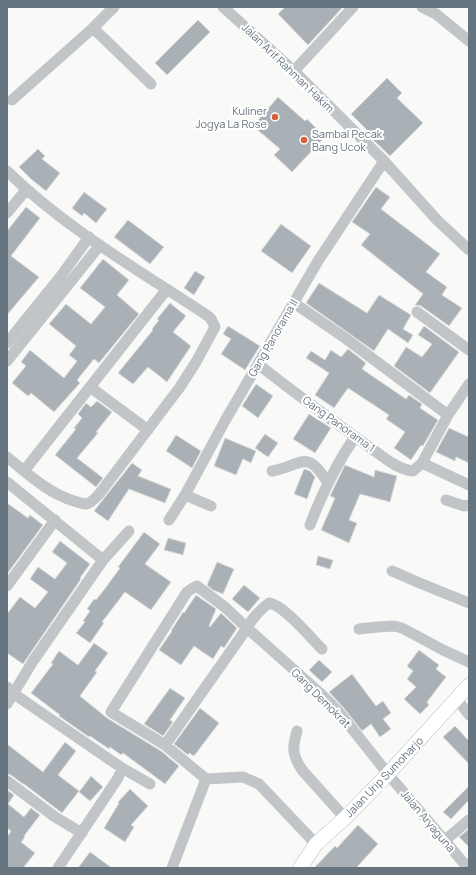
<svg xmlns="http://www.w3.org/2000/svg" width="476" height="875" font-family="Manrope,sans-serif">
  <style>
    .building { fill: #a9b0b6; stroke: #dbdbd9 }
    .lines { fill: none; stroke-linecap: round; stroke-linejoin: round }
    .major-casing { stroke: #b4b9bd; stroke-width: 15 }
    .minor { stroke: #c1c5c8; stroke-width: 11 }
    .major { stroke: #fff; stroke-width: 14 }
    .poi-dot { fill: #d6613a; stroke: #fff; stroke-width: 1.5 }
    .labels { text-anchor: middle; stroke-width: 4; stroke-linejoin: round; paint-order: stroke }
    .street-label { font-size: 11px; fill: #667480; stroke: #fff }
    .poi-label { font-size: 11px; fill: #667480; stroke: #fff; text-anchor: end }
  </style>
  <rect width="100%" height="100%" fill="#f9f9f7"/>
  <path class="building" d="M285,7H343L308,45L278,14Z
    M198,20L210,32L167,75L155,63Z
    M387,78L402,93L397,98L423,123L390,156L369,136L371,134L351,114Z
    M278,97L305,121L307,119L325,137L292,172L274,155L280,149L253,126Z
    M38,149L45,156L42,159L60,173L46,191L31,179L19,167Z
    M376,187L390,197L381,209L440,254L426,272L447,287L442,295L462,308L449,326L421,306L415,305L423,294L361,245L370,234L352,222Z
    M84,192L107,209L96,223L84,213L82,216L72,208Z
    M26,207L40,218L11,256L39,277L7,315V231Z
    M128,220L164,247L150,264L114,237Z
    M281,224L311,246L292,273L261,251Z
    M103,259L129,280L117,295L139,314L99,363L94,359L77,380L80,383L54,412L31,393L28,396L12,383L26,366L21,362L30,350L64,378L77,361L69,355L76,346L49,324L66,304L91,324L105,307L80,288Z
    M195,271L205,277L194,295L184,288Z
    M319,283L367,313L379,295L411,315L403,329L413,335L408,343L388,329L374,351L306,303Z
    M170,303L186,316L173,332L191,346L167,382L148,367L133,384L118,373L153,330L152,329L159,320L157,319Z
    M228,326L260,346L245,370L221,354L231,339L223,334Z
    M424,326L459,352L430,393L394,366L406,347L422,357L432,344L418,335Z
    M348,349L366,363L362,369L406,399L409,395L422,404L420,408L438,420L423,446L421,445L411,460L394,448L405,432L386,419L389,415L348,388L334,408L315,395L329,373L306,358L311,351L325,360L331,350L341,357Z
    M256,384L273,396L258,418L242,406Z
    M97,401L112,412L96,432L98,433L77,458L103,478L96,487L55,455L76,429L74,428L82,418L78,414L86,403L91,407Z
    M309,414L331,428L315,453L293,439Z
    M449,428L469,437V463L456,457L455,461L436,452Z
    M265,434L278,443L268,457L255,448Z
    M176,435L201,451L192,468L166,451Z
    M225,438L256,451L251,463L243,459L236,475L214,466Z
    M132,463L142,470L138,476L171,489L165,503L129,489L108,521L94,511Z
    M345,465L374,477L375,470L397,476L390,502L360,494L349,520L357,523L349,543L321,530L335,498L330,496Z
    M304,469L310,471L315,477L307,499L294,494Z
    M7,503L28,518L30,515L43,525L7,574Z
    M144,532L160,544L145,564L171,582L151,610L125,592L102,622L104,623L90,643L76,633L85,622L83,621L90,611L87,609L94,599L96,600L104,590L120,568L118,567Z
    M168,538L186,543L183,555L164,550Z
    M60,541L90,564L80,578L81,579L23,664L7,653V614L20,597L35,608L48,592L30,579L38,567L55,579L67,563L52,552Z
    M318,556L333,560L330,569L316,565Z
    M217,562L234,569L223,594L213,590L207,585Z
    M244,585L260,598L248,612L232,599Z
    M196,595L216,609L209,626L210,627L221,613L237,628L224,648L221,646L213,659L194,646L181,665L159,650L172,631H171L183,612L184,613Z
    M94,643L108,653L95,671L97,672L80,696L107,718L161,751L179,766L165,784L123,753L121,755L110,747L109,749L90,736L89,737L59,716L60,715L31,693L53,664L51,663L59,651L78,665Z
    M419,650L439,665L436,669L446,677L427,702L429,705L420,714L404,699L416,687L407,679L413,671L407,666Z
    M319,660L332,672L322,682L309,670Z
    M352,674L376,706L383,701L391,713L383,719L391,729L380,737L371,724L362,731L343,707L329,692Z
    M170,688L185,698L170,720L173,722L163,736L144,724Z
    M200,708L219,723L194,756L189,753L188,755L174,744Z
    M455,726L469,741V764L443,737Z
    M65,742L76,751L58,775L79,791L62,813L24,784H23L11,775L7,774V744L43,772Z
    M91,776L103,787L90,801L79,792Z
    M469,786V800L451,819L443,812Z
    M130,789L148,806L131,825L134,827L125,842L104,828L119,803L118,802Z
    M7,790L14,795L8,804L24,817L31,808L40,815L24,836L25,837L21,842L35,853L23,868H7V837L11,831L7,828Z
    M358,825L378,844L356,868H314L335,846L337,848Z
    M469,829V847L459,837Z
    M90,852L112,868H78Z"/>
  <g class="lines">
    <g class="major-casing">
      <path id="major" d="M300,868L316,844L345,818L388,774L469,685"/>
    </g>
    <path class="minor" d="M114,7L93,28L151,84
      M223,7L294,71L384,161L437,220L469,250
      M422,7L436,14L469,41
      M294,71L353,7
      M12,100L93,28
      M7,171C65,228 140,271 208,316L211,319L215,327L196,362L180,387L100,493C96,497 92,503 86,504C82,504 78,502 74,501C48,493 28,474 7,457
      M7,213L26,190
      M294,303L345,338L448,415
      M417,312L469,350
      M7,343L61,276L89,237
      M7,361L100,245
      M258,364C293,392 329,418 365,444C379,453 395,469 413,471L422,463L448,415L469,384
      M90,387L148,430
      M422,463L469,485
      M24,471L167,289
      M272,471C303,465 306,448 328,483
      M7,482L103,560
      M185,495L211,506
      M446,500L464,506L469,505
      M169,520L185,495L226,419L318,261L384,161
      M310,525C322,494 336,464 355,437
      M392,571L422,584L469,603
      M7,586L55,520
      M359,629L377,627L394,626L402,628L443,650L469,662
      M322,649C311,638 284,605 269,603C260,610 253,617 247,628L320,693L338,711L388,774L468,868
      M7,687L14,694L122,768L150,784
      M457,699L469,715
      M7,704L33,661L103,560L129,531
      M297,731C292,749 292,754 302,770L345,818
      M165,745L247,628L226,608L197,586L193,588L187,592L111,712L165,745L206,779L243,777L259,784L316,844
      M7,781L55,817L82,833
      M444,841L469,820
      M58,868L118,778L122,768
      M172,868L206,779"/>
    <use href="#major" class="major"/>
  </g>
  <g class="poi-dot">
    <circle cx="275" cy="117" r="4"/>
    <circle cx="304" cy="140" r="4"/>
  </g>
  <g class="labels">
    <g class="street-label">
      <text transform="translate(288 68) rotate(44)" y="4">Jalan Arif Rahman Hakim</text>
      <text transform="translate(273 338) rotate(-60)" y="4">Gang Panorama II</text>
      <text transform="translate(339 424) rotate(36)" y="4">Gang Panorama 1</text>
      <text transform="translate(321 698) rotate(45)" y="4">Gang Demokrat</text>
      <text transform="translate(384 777) rotate(-46)" y="4">Jalan Urip Sumoharjo</text>
      <text transform="translate(428 821) rotate(50)" y="4">Jalan Aryaguna</text>
    </g>
    <g class="poi-label">
      <text x="267" y="115">Kuliner<tspan x="267" dy="13">Jogya La Rose</tspan></text>
      <text x="312" y="138" text-anchor="start">Sambal Pecak<tspan x="312" dy="13">Bang Ucok</tspan></text>
    </g>
  </g>
  <rect width="476" height="875" fill="none" stroke="#667480" stroke-width="16"/>
</svg>
